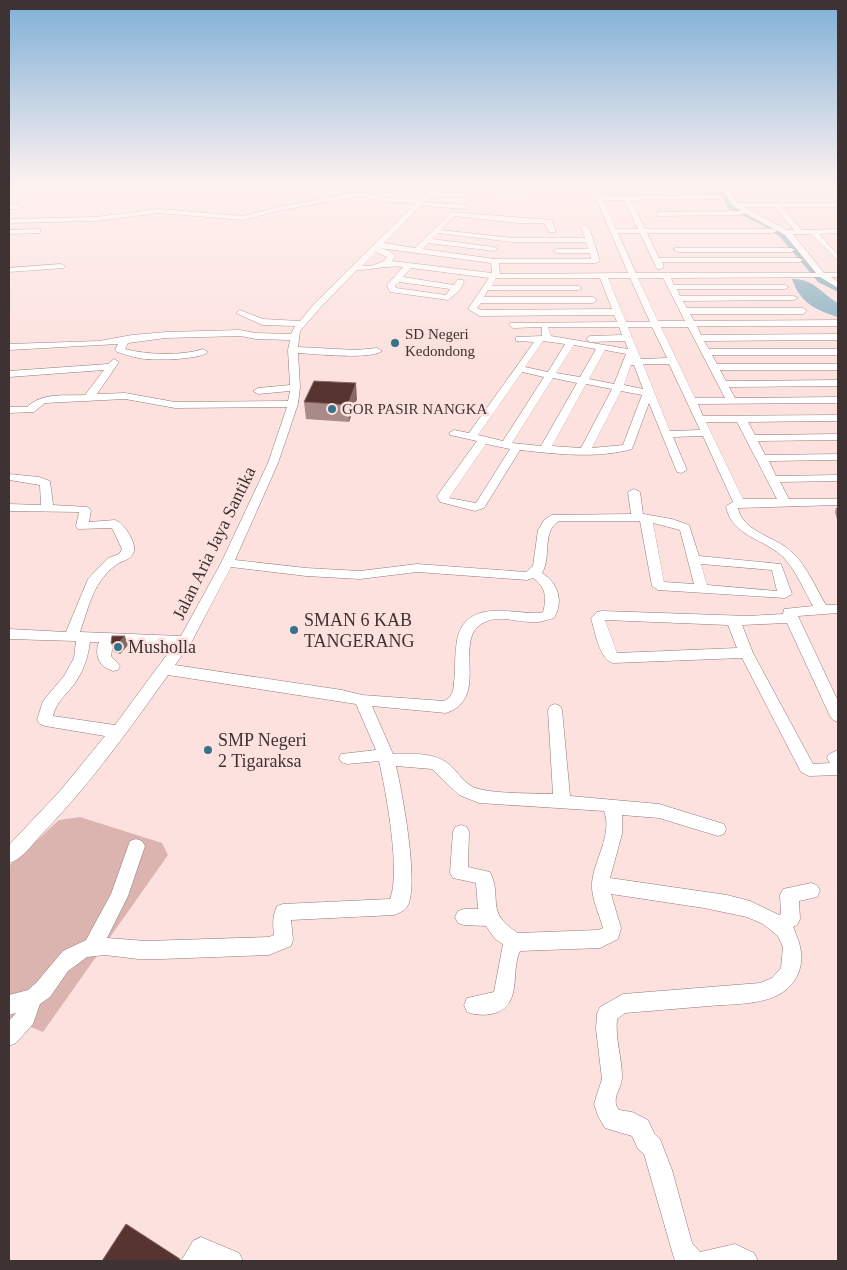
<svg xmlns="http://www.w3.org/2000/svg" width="847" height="1270" font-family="'Times New Roman',serif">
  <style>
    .green { fill: #dbb4b0 }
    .water { fill: #7faabb }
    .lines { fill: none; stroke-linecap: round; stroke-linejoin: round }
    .river { fill: #7faabb; fill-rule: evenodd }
    .minor-casing { stroke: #927a78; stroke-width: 1 }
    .minor { fill: #fff; fill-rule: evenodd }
    .wall { fill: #aa8a88 }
    .shaded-wall { fill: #896865 }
    .building { fill: #583431; stroke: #896865 }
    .poi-dot { fill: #347388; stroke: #fce1de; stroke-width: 2 }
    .labels { text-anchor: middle; stroke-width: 5; stroke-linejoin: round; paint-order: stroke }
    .far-poi-label { font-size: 15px; fill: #3e3332; stroke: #fce1de; text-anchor: start }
    .street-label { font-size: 18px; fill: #3e3332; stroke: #fce1de }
    .poi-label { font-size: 18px; fill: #3e3332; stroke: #fce1de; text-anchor: start }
  </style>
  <rect width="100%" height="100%" fill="#fce1de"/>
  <path class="green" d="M80,817L162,843L168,855L43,1032L9,1018V866L59,820Z"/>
  <path class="water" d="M792,279C813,278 821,293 838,303V317C816,310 800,303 792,279Z"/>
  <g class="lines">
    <path class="river" d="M714,184H723L735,204L776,225L789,234L826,278L838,285V292L818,282L781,238L770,229L728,208Z"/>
    <g class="minor-casing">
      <path id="minor" d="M11,184H17L9,194Z
        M353,184H359L362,192L388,198L420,199L435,184H442L435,192L463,193L466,195L463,197L431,196L425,202L466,205L469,207L466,209L421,206L384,243L415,248L452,212L551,220L556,230L555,232H549L544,223H517L454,216L441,230L513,238H585L581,227L585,225L589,227L600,261L596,263H499L500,274L628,273L596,198L599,196L721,195L724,197L721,199L631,200L645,229H773L777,231L773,233H647L659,258H799L803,260L799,262H662L664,267L660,269H657L640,233H618L636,273H816L785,235L744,213L741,215L658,216L655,214L658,212L741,211L733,206L724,192H709L706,190L709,188H722L720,184H726L728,188L838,187V191L731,192L737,203H838V207H782L802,230L838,229V233L819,234L838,255V261L811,234H793L824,273H838V277H831L838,282V288L820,277L671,278L674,285H785L789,287L785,289H677L680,296H794L798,298L794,300L683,301L687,308H803L807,311L803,314H690L694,321L838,320V326H697L701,335L838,334V340L704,341L709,349H838V355H712L717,364H838V370H720L726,381L838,380V386L729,387L735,398L838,397V403L698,404L703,416L838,415V421L748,422L755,435L838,434V440L758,441L765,455L838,454V460L769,461L776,476L838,475V481L780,482L789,499H838V505L738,508C742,530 771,536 787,548C805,561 815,587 826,605H838V613L798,616L838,701V722L833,720L830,716L787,623L742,625L753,653L813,764L830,763L827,758L829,754L838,750V775L809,776L801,772L742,658L613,663C599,659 595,631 591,618L597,612L602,611L749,616L783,614L784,609L813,606C804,590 797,573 785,559C767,539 731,537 726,506L733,502L703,436L673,437L687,470L681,473L677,472L649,403L632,449C596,459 557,454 520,450L484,508L475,511L440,502L437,496L477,441L450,435L449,433L454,430L469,433L534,342L516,341V337L542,336V327L513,328L509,325L510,323L617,322L614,315L480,316L468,309L489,278L411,268L403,277L454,285L457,280H463L464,282L460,290L448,300L390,292L387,285L403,267C386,265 375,270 357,270L321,307L300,331L298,347L356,350L377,348L382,351C370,360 315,354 298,353L300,387L298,404L278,463L235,560L306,568L360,571L417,564L526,572L533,566L538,530L544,520L552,515L631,514L628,492L634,489L640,492L643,514L672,519L689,525L699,556L781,564L792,594L785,598L658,590L652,586L640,521H559C541,532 552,557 542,573C558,583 564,601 554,618C546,620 539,623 531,622C517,622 499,615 485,622C450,637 492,698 446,713L372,706L393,754C410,754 431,752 446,762C458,770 464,786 479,789C499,794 532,793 553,794L548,710L550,706L555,704L560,706L562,710L570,796L659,804L724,824L726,829L724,834L718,836L659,818L622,815V834L610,878L727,895L750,901L779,915L781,914L780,895L783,889L811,883L817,885L820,891L817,897L799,901L800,919L797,925L793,927C800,943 805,957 798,974C784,1007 739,1003 709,1006C681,1008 653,1011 625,1013L617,1019C615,1039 622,1058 622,1077C622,1089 610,1099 619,1110L632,1112L648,1120L654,1133L660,1139L672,1170L692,1243L700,1252L735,1244L754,1253L758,1261H676L674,1258L644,1154L638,1149L632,1136L605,1128L598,1116L594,1104L602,1079L596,1029L597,1014L600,1007L623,994L760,983L772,978L781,968L783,947L778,936L763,924L747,917L704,908L611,894L621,928L618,939L600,948L520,951C510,971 523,1004 495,1013C486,1016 475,1015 467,1012L464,1005L467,998L494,992L503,944L495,939L486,926L464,925L458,923L455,917L458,911L464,909H478L476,883L453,878L450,873L453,832L455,827L461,825L467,827L469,832L468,867L490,872C503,898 484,912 518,933L598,930L603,928C599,913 591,898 592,883C594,859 613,835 604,811L479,803L459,795L432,769L396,766C402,791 420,887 407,907C404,911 399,913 394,915L291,920L293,940L291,946L269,955L161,959H138L105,955L87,957L68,971L50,997L40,1004L33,1024L16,1043L9,1046V1021L16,1013L9,1015V995L28,990L36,983L63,951L86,940L111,894L130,841L136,839L142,841L145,846L128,896L107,938L146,941L269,937L274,935C273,924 272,917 277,906L283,904L390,899C401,873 386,791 379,761L347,764L341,762L339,758L341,754L376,750L356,704L168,675C129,730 88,787 40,836C31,846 21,860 9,863V845L60,791L105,736L45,726L40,724L37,720L43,701L64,676L74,658L76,641L9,639V629L66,632L88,579L108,558L119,554L122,549L112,528L78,529L76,526L79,512L9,511V504L41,505L40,485L9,480V474L39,477L50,481L53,505L87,507L91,510L89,522L115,520C124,523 136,542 134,551C131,561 122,560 116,565C110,569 104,576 100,582C91,594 85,618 80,632L181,636L221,563L268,463L287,407L175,408L125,399L45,403L34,412L9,413V407H27C42,392 66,396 85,395L104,370L9,377V371L108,364L114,359L119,362L97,394L125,393L175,402L288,401L290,391L258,394L253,391L258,388L290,385L288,350L290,340L256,339L240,336L166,338L128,343L125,349C147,355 182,356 203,349L208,352C200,360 151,361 139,358C132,357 124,354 117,352L115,350L118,344L9,350V344L99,341L132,335L166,332L240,330L256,333L291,334L295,326L262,325L236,313L240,310L263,319L300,321L315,303L416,203L388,202L360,196L282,210L243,220L159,213L96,221L9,223V219L96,217L159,209L243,216L282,206L355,193ZM603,200H624L638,229H616ZM744,207H775L794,230H787ZM438,233L513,242H586L588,249H557L553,251L557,253H590L591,259H495L423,249L428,243L494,251L498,249L494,247L432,239ZM379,248L491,263L492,273L392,261L395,256C391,251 386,249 379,248ZM376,252L387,257L384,261L371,266H362ZM496,278H600L612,309L481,310L477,308L481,303H593L597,300L593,297H484L488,290H578L582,288L578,286H492ZM608,278H630L650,322H626ZM638,278H663L685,321H658ZM399,282L450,289L446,295L396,288L395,285ZM548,327H619L622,335L590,336L586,339L590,342L625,341L628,349L551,336ZM628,327H652L667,358L641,359ZM661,327H688L725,398H695ZM543,341L565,344L548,372L525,367ZM574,345L596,349L580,377L556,373ZM605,350L626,354L614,384L589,379ZM643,364H669L700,430L670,431ZM631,365H634L643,389L624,385ZM522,372L544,377L503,441L478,435ZM553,378L577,383L541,446L512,443ZM586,384L612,389L581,448L552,446ZM621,391L642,395L623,445L592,448ZM706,422H737L777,499H743ZM486,444L510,449L476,503L449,498ZM653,523L680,530L694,584L664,582ZM701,564L772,570L777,591L707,585ZM231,567L306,576L360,579L417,572L527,580L533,578C546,587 547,598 543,612L540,613C511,614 466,598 457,640C454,657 456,674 453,691L450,697L444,701L362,695L342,690L175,665L192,641ZM605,620L728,625L737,648L617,653ZM90,642H99C94,655 99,667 113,671L118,670L120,666L111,656L113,643L174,645L115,725L53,716C56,702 67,694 75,683C84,670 88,657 90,642Z
        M455,184H470L467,186Z
        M476,184H503V191H532L535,193L532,195H500L497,193V186H479Z
        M9,205H19L22,207L19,209H9Z
        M37,229H40V233L9,234V230Z
        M675,248H791L795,250L791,252H678L674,250Z
        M61,264L65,266L64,268L9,272V268Z
        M201,1237L239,1253L243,1261H181L193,1241Z"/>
    </g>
    <use href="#minor" class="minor"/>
  </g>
  <path class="wall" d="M357,399L349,422L306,419L304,402Z
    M836,508H838V523L835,512Z
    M111,643L128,645L120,654L114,652Z"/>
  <path class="shaded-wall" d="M356,383L357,399L349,422L348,405Z
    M125,636L128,645L120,654L117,645Z"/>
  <path class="building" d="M314,381L356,383L348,405L304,402Z
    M112,636H125L117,645L111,643Z
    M126,1224L180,1259L179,1261H102Z"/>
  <linearGradient id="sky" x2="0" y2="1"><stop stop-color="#7eb0d6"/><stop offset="0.51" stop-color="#fef2f0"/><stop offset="1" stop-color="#fef2f0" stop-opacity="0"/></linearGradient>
  <rect width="847" height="362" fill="url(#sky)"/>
  <g class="poi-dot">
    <circle cx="395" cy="343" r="5"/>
    <circle cx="332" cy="409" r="5"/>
    <circle cx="294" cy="630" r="5"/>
    <circle cx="118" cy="647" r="5"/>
    <circle cx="208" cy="750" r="5"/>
  </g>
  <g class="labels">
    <g class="far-poi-label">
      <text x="405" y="339">SD Negeri<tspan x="405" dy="17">Kedondong</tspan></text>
      <text x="342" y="414">GOR PASIR NANGKA</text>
    </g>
    <g class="street-label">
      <text transform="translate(214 543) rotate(-64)" y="6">Jalan Aria Jaya Santika</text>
    </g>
    <g class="poi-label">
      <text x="304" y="626">SMAN 6 KAB<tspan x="304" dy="21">TANGERANG</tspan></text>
      <text x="128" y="653">Musholla</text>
      <text x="218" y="746">SMP Negeri<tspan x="218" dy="21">2 Tigaraksa</tspan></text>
    </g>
  </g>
  <rect width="847" height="1270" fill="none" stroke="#3e3332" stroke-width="20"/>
</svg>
